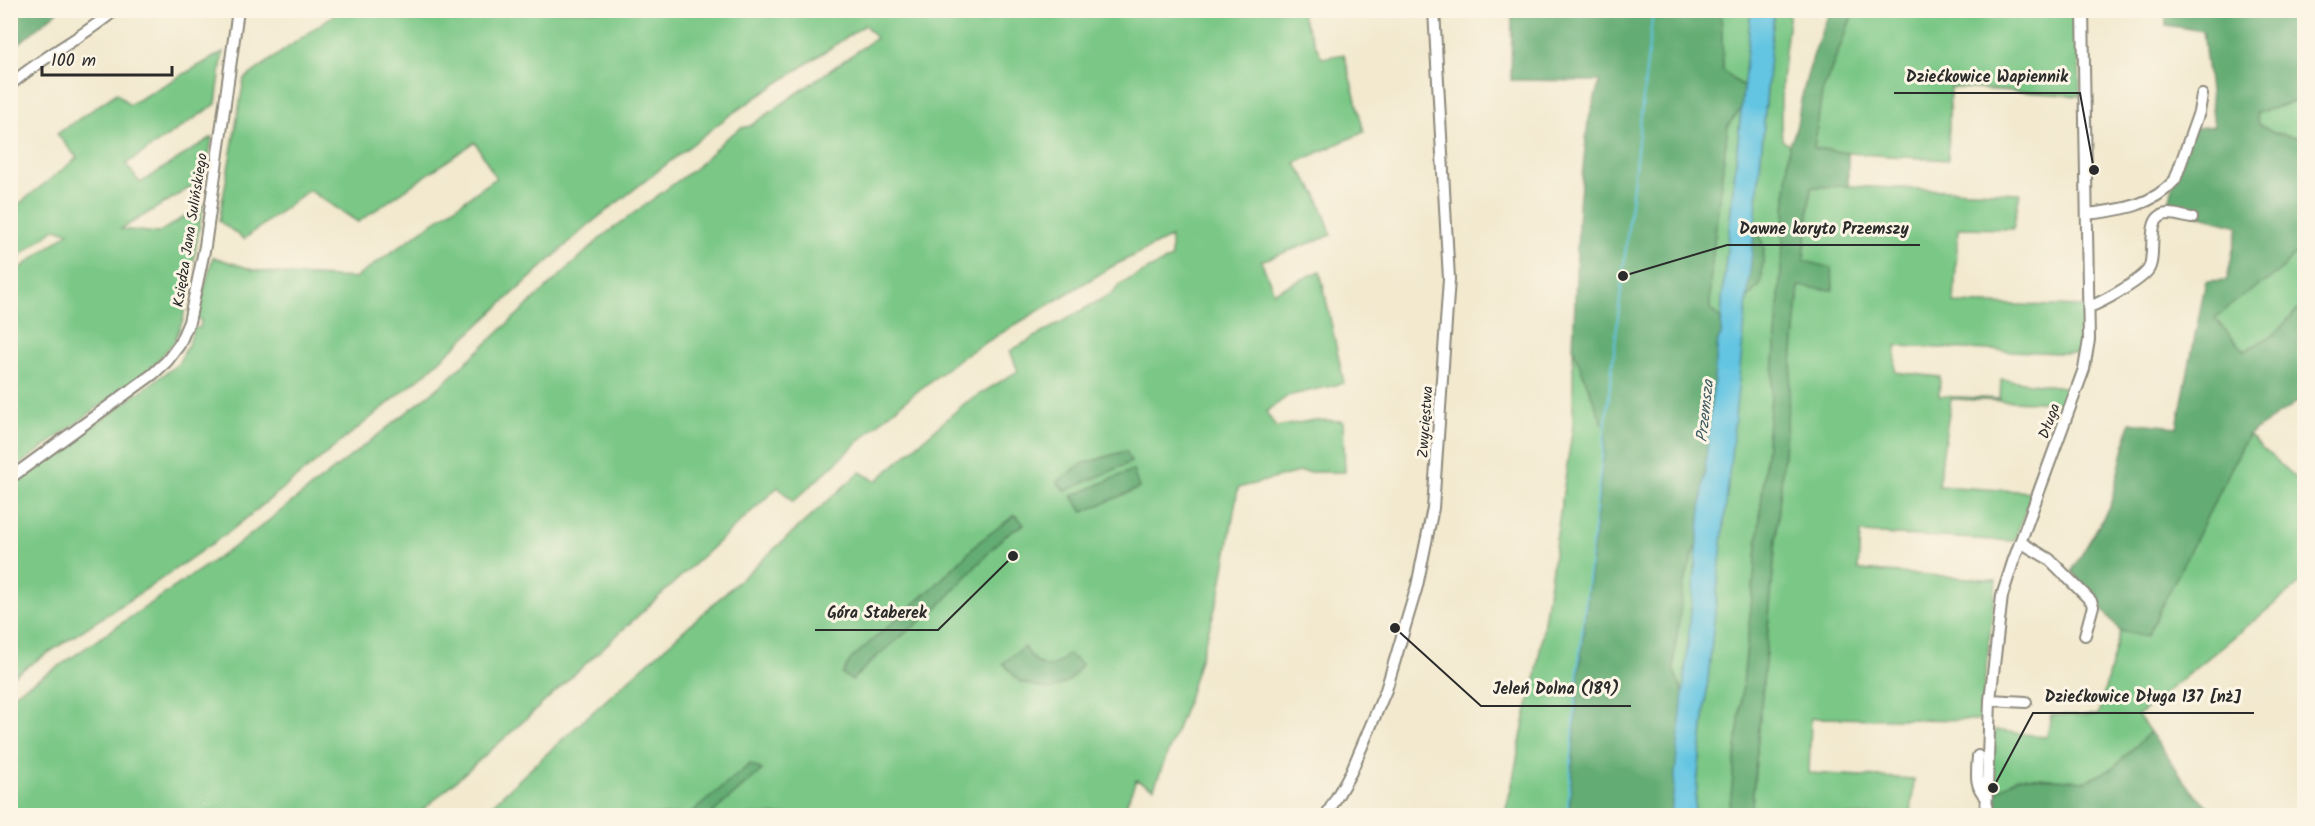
<svg xmlns="http://www.w3.org/2000/svg" width="2315" height="826" font-family="Kalam,sans-serif">
  <style>
    .green { fill: #7ac786; stroke: #527958; stroke-width: 1.5; fill-rule: evenodd }
    .forest { fill: #63ac73; stroke: #476c4f; stroke-width: 1.5 }
    .water { fill: #63c5e2; stroke: #477886; stroke-width: 1.5 }
    .lines { fill: none; stroke-linecap: round; stroke-linejoin: round }
    .stream { stroke: #63c5e2; stroke-width: 2 }
    .minor-casing { stroke: #8e8a7d; stroke-width: 14 }
    .minor { stroke: #fff; stroke-width: 10 }
    .labels { text-anchor: middle; stroke-width: 6; stroke-linejoin: round; paint-order: stroke }
    .street-label { font-size: 15px; fill: #2b2b2b; stroke: #fcf5e5 }
    .water-label { font-size: 16px; font-style: italic; fill: #3c5962; stroke: #fcf5e5 }
    .leader { fill: none; stroke: #2b2b2b; stroke-width: 2 }
    .callout-dot { fill: #2b2b2b; stroke: #fcf5e5; stroke-width: 2 }
    .callout-label { font-size: 16px; text-anchor: middle; font-weight: bold; fill: #2b2b2b; stroke: #fcf5e5; stroke-width: 6; stroke-linejoin: round; paint-order: stroke }
  </style>
  <rect width="100%" height="100%" fill="#fcf5e5"/>
  <filter id="ink" filterUnits="userSpaceOnUse"><feTurbulence type="fractalNoise" baseFrequency=".0167" numOctaves="2"/><feDisplacementMap in="SourceGraphic" scale="12" xChannelSelector="R" yChannelSelector="G"/><feConvolveMatrix kernelMatrix="1 2 1 2 8 2 1 2 1" color-interpolation-filters="sRGB"/></filter>
  <filter id="wash" filterUnits="userSpaceOnUse"><feTurbulence type="fractalNoise" baseFrequency=".008" numOctaves="4" result="noise"/><feDisplacementMap in="SourceGraphic" scale="24" xChannelSelector="R" yChannelSelector="G"/><feGaussianBlur stdDeviation="1.35" result="paint"/><feColorMatrix in="noise" values="0 0 0 0 0 0 0 0 0 0 0 0 0 0 0 0 0 1.4 0 .05"/><feComposite in="paint" operator="in"/></filter>
  <g filter="url(#wash)">
    <rect width="100%" height="100%" fill="#f2e9cf"/>
    <path class="green" d="M1299,10L1322,58L1344,54L1364,132L1295,163L1317,195L1332,235L1261,261L1274,292L1320,271L1344,383L1288,396L1266,412L1276,427L1314,420L1343,421L1345,472H1299L1238,488L1220,592L1186,706L1154,788L1136,780L1122,815H710L762,770L750,765L689,815H481L566,736L860,472L876,481L965,403L1018,371L1010,351L1114,292L1120,284L1171,258V237L1113,266L960,358L890,413L793,502L778,487L516,728L417,815H11L10,696L56,668L245,539L439,387L604,235L698,166L725,139L741,128L750,126L876,38L865,25L730,115L587,226L426,373L233,529L151,586L11,677V486L178,364L189,343L194,328H200L201,320L196,319L213,257L254,270L292,275L355,278L496,178L475,142L358,222L309,190L244,239L219,221L244,79L339,11ZM1126,451L1130,462L1065,490L1057,482L1082,464ZM1133,470L1138,488L1083,512L1072,496ZM1016,516L1024,524L1004,536L939,606L877,656L852,680L938,583L979,542ZM1024,648L1037,663L1048,667L1060,662L1082,665L1069,681L1003,663Z
      M1721,11H1751L1744,86L1732,79L1723,70Z
      M1774,11H1790C1785,53 1778,97 1782,140L1789,145C1777,369 1753,592 1729,815L1694,816L1746,299L1761,284L1764,247L1755,223Z
      M1854,11H2078L2080,96L1950,87L1948,160L1848,153L1814,148L1822,93Z
      M223,52L216,104L126,164L140,183L212,137L206,178L121,229L158,233L203,205L183,320L174,342L149,370L11,471V275L69,232L55,229L11,262V210L77,158L57,134L117,93L129,105Z
      M2304,97V138L2275,133L2258,123L2256,113L2281,106Z
      M1741,109L1722,300L1721,319L1710,309V283L1716,224L1728,125Z
      M1848,186L2020,193L2013,229L1958,228L1954,303L2085,307L2082,354L1896,346L1895,372L1940,377L1939,396L2000,399L2001,379L2070,388L2067,403L1951,399L1938,486L2032,492L2014,541L1860,533L1858,570L1996,580L1980,720L1811,718L1809,773L1914,779L1911,815L1751,816L1799,286L1832,290L1804,261L1811,187Z
      M2304,248V302L2275,334L2244,351L2214,319L2244,294L2276,275L2293,256Z
      M1573,348L1606,432L1579,682L1569,815L1504,816L1512,785L1525,717L1536,676L1573,425Z
      M2248,435L2304,486V580L2138,715L2150,732L2112,769L2086,781L2018,777L1991,796L1995,730L2047,737L2051,715H2098L2120,631L2147,635Z
      M1698,540L1684,696L1674,671V656L1683,585Z"/>
    <path class="forest" d="M11,10H58V11L11,50Z
      M1721,10L1723,70L1732,79L1744,86L1741,109L1728,125L1716,224L1710,283V309L1721,319V335L1718,341L1698,540L1684,583L1674,656V671L1684,696L1671,815H1569L1578,682L1606,432L1573,348L1579,205L1588,122L1600,81L1511,80L1512,11Z
      M1830,11H1854L1822,93L1814,148L1848,153V186L1811,187L1804,261L1832,268L1833,290L1799,286L1751,815H1729C1753,592 1777,369 1789,145C1798,130 1798,116 1801,100C1808,70 1818,39 1830,11Z
      M2165,11H2304V97L2281,106L2256,113L2258,123L2275,133L2304,138V248L2293,256L2276,275L2244,294L2215,319L2245,351L2275,334L2304,302V397L2248,435L2147,636L2120,631L2072,571L2110,506L2130,422L2177,427L2206,281L2227,280L2238,226L2168,207L2187,129L2214,126L2203,31L2166,25Z
      M1755,223L1764,247L1761,284L1746,299Z
      M1126,451L1131,462L1065,491L1057,482L1082,464Z
      M1133,470L1139,488L1083,512L1072,496Z
      M1015,515L1024,524L1004,536L939,606L877,656L852,680L842,674L851,659L938,583L979,542Z
      M1024,647L1037,663L1048,667L1060,662L1067,654L1082,664L1069,681L1050,690L1020,682L1003,663Z
      M2150,732L2192,791L2217,815H1991V796L2018,777L2086,781L2112,769Z
      M750,764L762,770L710,815H689Z"/>
    <path class="water" d="M1751,11H1774L1755,223L1694,815H1671L1712,397L1718,341L1721,335L1722,300Z"/>
    <g class="lines">
      <path class="stream" d="M1567,816L1578,667L1653,10"/>
    </g>
  </g>
  <g filter="url(#ink)">
    <g class="lines">
      <g class="minor-casing">
        <path id="minor" d="M10,85C43,56 82,38 115,10
          M2087,214C2120,210 2151,207 2175,180L2199,112L2202,95
          M2089,307C2103,302 2140,281 2148,270C2158,256 2143,214 2169,214C2176,214 2185,217 2192,218
          M10,478L153,374L167,361L179,345L189,322L205,246L238,10
          M2020,542L2049,559L2091,601L2093,606L2085,635
          M1990,700L2026,702
          M1978,756C1977,771 1974,787 1986,797
          M1326,816L1351,772L1386,690L1417,586L1433,508L1449,279L1434,10
          M1986,816L1990,700L2002,596L2013,562L2084,369L2089,340L2083,10"/>
      </g>
      <use href="#minor" class="minor"/>
    </g>
  </g>
  <g class="labels">
    <g class="street-label">
      <text transform="translate(190 230) rotate(-81)" y="5">Księdza Jana Sulińskiego</text>
      <text transform="translate(2049 421) rotate(-70)" y="5">Długa</text>
      <text transform="translate(1425 422) rotate(-86)" y="5">Zwycięstwa</text>
    </g>
    <g class="water-label">
      <text transform="translate(1704 411) rotate(-84)" y="6">Przemsza</text>
    </g>
  </g>
  <path class="leader" d="M2094 170L2080 93H1894M1623 276L1727 245H1920M1013 556L938 630H815M1395 628L1481 706H1631M1993 788L2033 713H2254"/>
  <g class="callout-dot">
    <circle cx="2094" cy="170" r="6"/>
    <circle cx="1623" cy="276" r="6"/>
    <circle cx="1013" cy="556" r="6"/>
    <circle cx="1395" cy="628" r="6"/>
    <circle cx="1993" cy="788" r="6"/>
  </g>
  <g class="callout-label">
    <text x="1987" y="82">Dziećkowice Wapiennik</text>
    <text x="1824" y="234">Dawne koryto Przemszy</text>
    <text x="877" y="618">Góra Staberek</text>
    <text x="1556" y="694">Jeleń Dolna (189)</text>
    <text x="2143" y="702">Dziećkowice Długa 137 [nż]</text>
  </g>
  <rect width="2315" height="826" fill="none" stroke="#fcf5e5" stroke-width="36"/>
  <path d="M42 66v9h130v-9" fill="none" stroke="#2b2b2b" stroke-width="3"/>
  <text x="51" y="66" font-size="18" fill="#2b2b2b" stroke="#fcf5e5" stroke-width="4.5" paint-order="stroke">100 m</text>
</svg>
